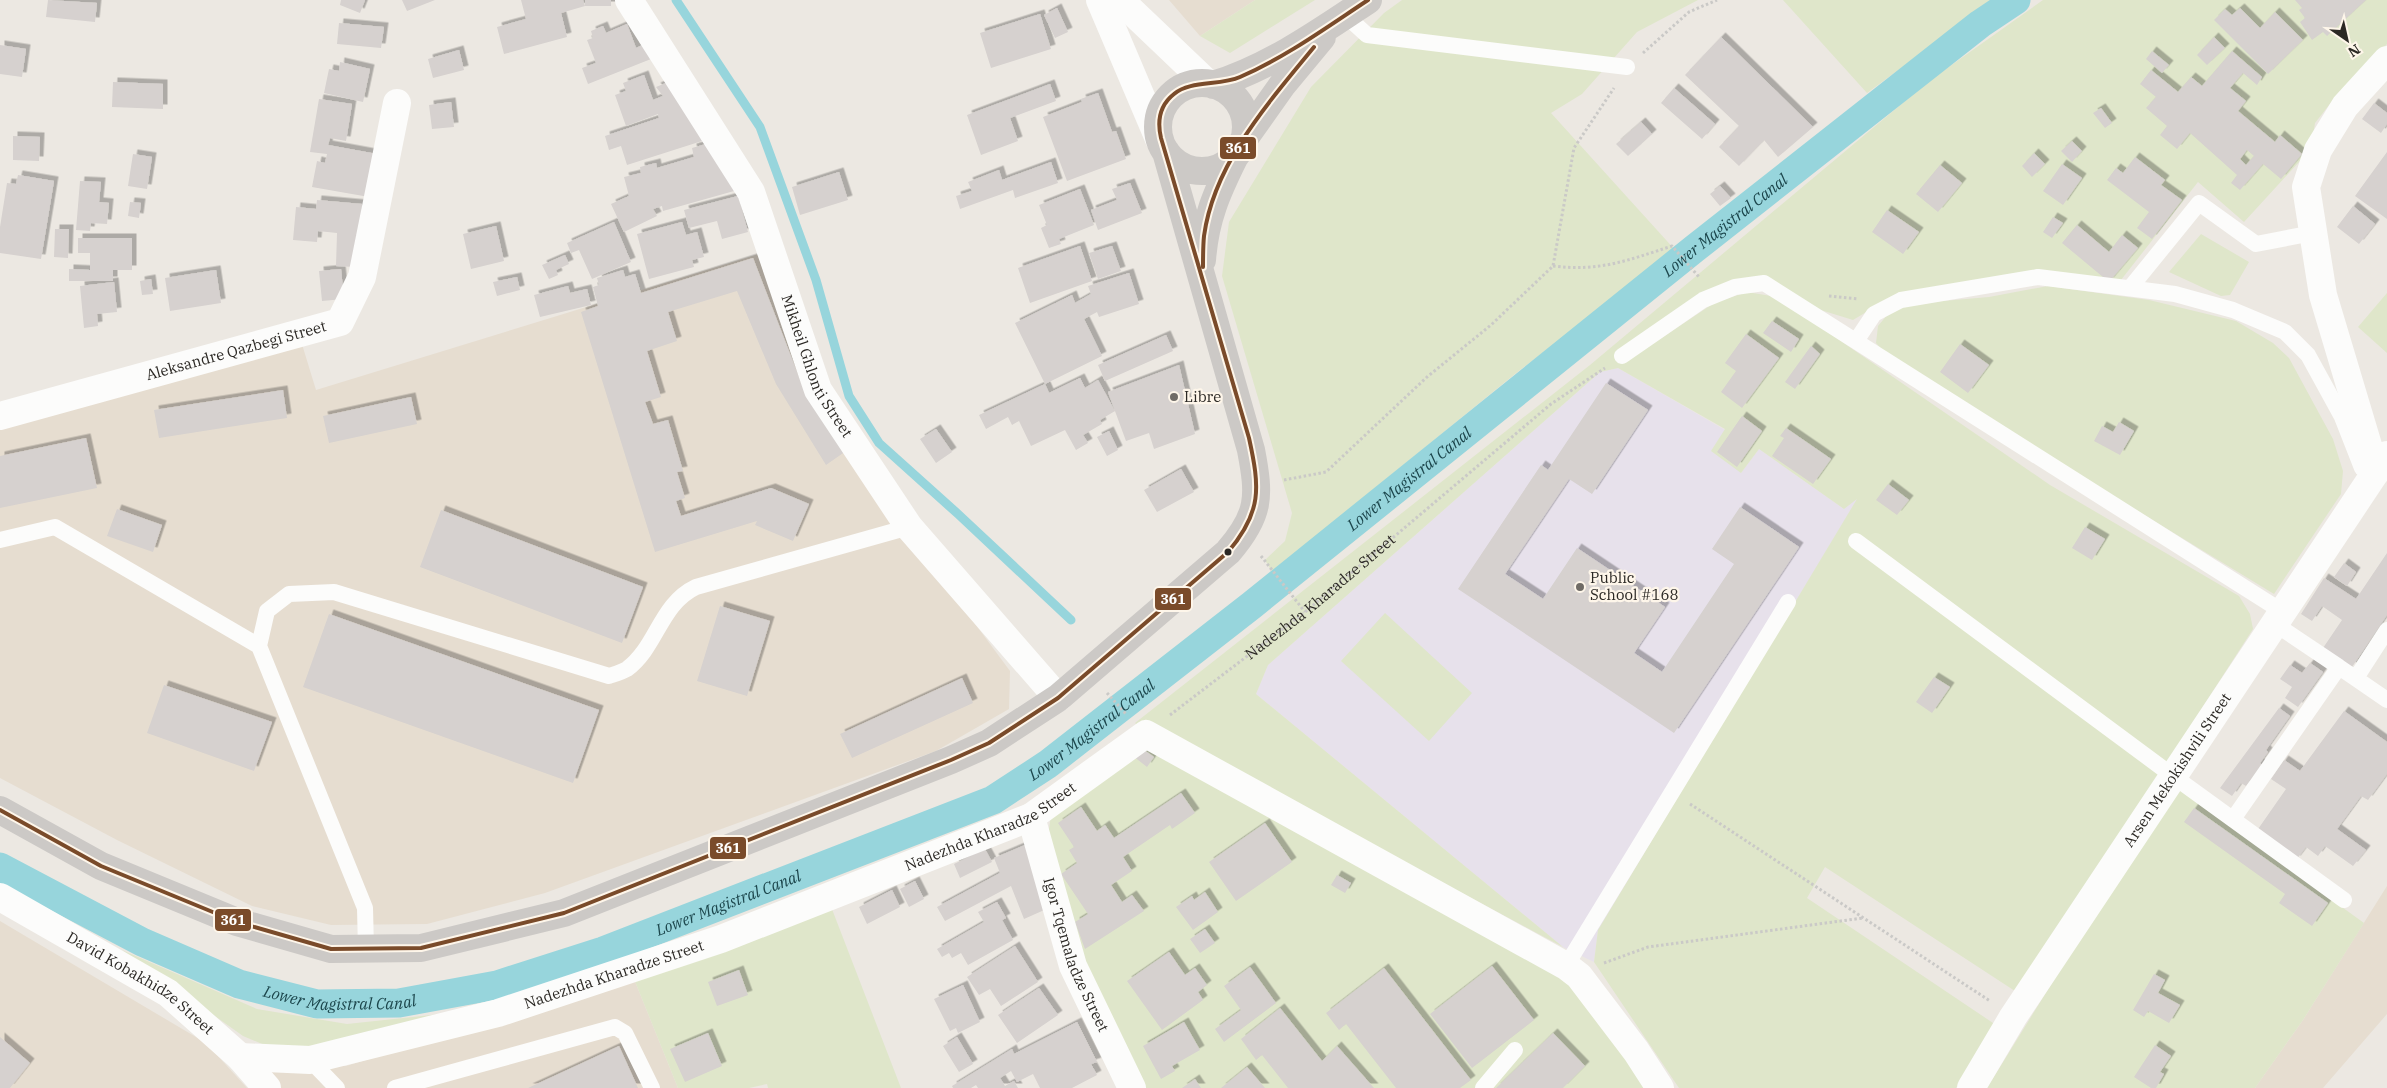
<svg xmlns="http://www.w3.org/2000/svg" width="2387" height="1088" font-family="'IBM Plex Serif',serif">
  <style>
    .built { fill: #e6ddd0 }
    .education { fill: #e7e1eb }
    .green { fill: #dfe6ca }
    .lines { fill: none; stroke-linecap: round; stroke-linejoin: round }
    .stream { stroke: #97d5dc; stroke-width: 9 }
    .canal { stroke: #97d5dc; stroke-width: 29 }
    .building { fill: #d6d1cf; fill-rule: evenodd; filter: url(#shadow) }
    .path { stroke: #cac9c7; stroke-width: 3; stroke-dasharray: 2.5 2.5; stroke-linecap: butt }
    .lane { stroke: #fcfcfb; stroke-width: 16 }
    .street { stroke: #fcfcfb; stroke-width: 28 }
    .secondary { stroke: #ccc9c6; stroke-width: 28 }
    .bus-1-casing { stroke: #fef6ea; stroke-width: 8 }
    .bus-1 { stroke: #7a4b2a; stroke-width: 4 }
    .poi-dot { fill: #6f6b66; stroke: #fef6ea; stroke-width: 2 }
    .bus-dot { fill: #2b2824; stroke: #fef6ea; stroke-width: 2 }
    .labels { text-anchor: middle; stroke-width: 4.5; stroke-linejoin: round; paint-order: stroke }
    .street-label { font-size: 15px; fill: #2b2824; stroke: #fef6ea }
    .poi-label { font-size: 15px; fill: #2b2824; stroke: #fef6ea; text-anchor: start }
    .water-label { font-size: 16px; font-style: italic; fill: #1c464c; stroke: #fef6ea }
    .line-badge { stroke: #fef6ea; stroke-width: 2 }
    .badge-label { font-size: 14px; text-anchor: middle; font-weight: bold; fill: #fff }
  </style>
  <defs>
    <filter id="shadow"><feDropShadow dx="4.5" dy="-4.5" stdDeviation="0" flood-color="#0004"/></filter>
  </defs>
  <rect width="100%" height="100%" fill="#ece8e2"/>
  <path class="built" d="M1169,0H1255L1200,36Z
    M759,254L807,383L939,575L1010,671L1009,709L936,751L545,893L427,924L331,925L252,906L117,840L0,778V425L301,341L316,390Z
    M2387,886V1014L2323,1088H2255L2303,1020Z
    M0,921L206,1043L247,1088H0Z
    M634,979L678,1088H281L265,1067L346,1066Z"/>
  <path class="education" d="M1618,368L1725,430L1741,473L1759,449L1844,509L1858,498L1598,930L1594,962L1563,947L1256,694L1268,665L1600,372Z"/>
  <path class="green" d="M1255,0H1315L1230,53L1200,36Z
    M1402,0H1698L1637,32L1582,94L1551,113L1676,251L1515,374L1272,572L1265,560L1285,541L1292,513L1222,276L1229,222L1311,87L1384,13Z
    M1783,0H1994L1867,93Z
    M2043,0H2387V44L2333,100L2315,123L2311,149L2244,222L2198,182L2117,285L2035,271L1868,311L1853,320L1811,307L1764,277L1733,282L1627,361L1714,303L1747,292L1777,297L2050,485L2239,596L2250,614L2253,629L2018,993L1825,867L1807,898L1996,1025L1956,1088H1679L1594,962L1598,930L1857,499L1844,509L1759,449L1741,473L1711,451L1725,429L1618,368L1600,372L1268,665L1256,694L1563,947L1226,767L1139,727L1135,723L1590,365L1929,81Z
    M2201,234L2249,262L2230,295L2221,296L2169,272Z
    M2048,286L2149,300L2236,321L2273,343L2289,358L2333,439L2343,471L2341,494L2274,594L2036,449L1884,352L1876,343L1878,326L1888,314L1908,304L1989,297Z
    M2387,293V353L2358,327Z
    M1385,613L1472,693L1429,741L1341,661Z
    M1139,743L1577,981L1651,1088H1144L1086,973L1048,836L1051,815Z
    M2174,786L2364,923L2303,1020L2255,1088H1987Z
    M830,904L901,1088H768L767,1084L749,1088H678L634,979Z
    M122,950L257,1009L347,1024L469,1011L328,1045L274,1049L243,1036Z"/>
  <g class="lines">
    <path class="stream" d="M676,0L760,127L816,280L849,396L879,443L958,514L1071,620"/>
    <path class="canal" id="s1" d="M0,867L142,942L239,984L317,1004L399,1003L497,985L603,951L993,800L1048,764L1252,605L1694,249L1980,24L2016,0"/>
  </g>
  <path class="building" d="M48,0L97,3L95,22L46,17Z
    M341,0H365L360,13L340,5Z
    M402,0H435L407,11Z
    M521,0H583L585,6V0H611V6H585L561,13L567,37L504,54L497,27L526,19Z
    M2295,0H2366L2327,36L2323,32L2312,40L2300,22L2305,18L2299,10L2302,8Z
    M1057,8L1068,32L1055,38L1044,15Z
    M2240,8L2260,28L2275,12L2303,40L2268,74L2214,20L2225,9L2232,15Z
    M1040,14L1051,49L991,68L980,33Z
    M339,23L384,27L381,48L337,44Z
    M627,24L636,48L645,44L651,59L588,84L582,68L596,63L587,40L593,38L591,31L603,26L606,33Z
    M1721,37L1813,127L1778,157L1764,140L1739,166L1719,147L1739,126L1685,75Z
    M2214,37L2225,48L2207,65L2197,55Z
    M0,45L26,49L22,77L0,74Z
    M459,50L464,70L433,78L428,59Z
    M2152,51L2169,65L2162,73L2146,59Z
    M2232,51L2262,77L2257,85L2243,73L2230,88L2246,101L2238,111L2275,142L2280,135L2302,154L2281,179L2263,164L2240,190L2231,183L2237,175L2190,133L2177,149L2160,135L2167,126L2146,108L2156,97L2140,84L2151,70L2178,92L2191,77L2202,86ZM2247,150L2254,156L2246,165L2240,159Z
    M340,62L370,69L363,102L324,93L329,69L339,71Z
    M644,75L653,100L663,96L656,87L676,79L692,113L702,141L627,165L621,146L609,150L605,136L659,118L658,114L626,126L615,95L626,91L623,83Z
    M113,82L163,84V109L112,107Z
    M1050,84L1056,101L1010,118L1018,141L981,155L967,115Z
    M1674,88L1715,124L1702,139L1661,103Z
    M1098,93L1112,132L1116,131L1126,159L1067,181L1043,117L1082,102L1081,99Z
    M319,99L352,104L346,141L330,138L328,145L377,154L369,197L312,187L317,161L325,163L327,154L310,152Z
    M451,102L454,127L432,129L429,105Z
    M2374,103L2387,113V124L2381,133L2362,119Z
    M2101,108L2112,123L2105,128L2093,113Z
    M1641,122L1652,134L1628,156L1616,144Z
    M13,136L40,137L39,161L13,160Z
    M2072,141L2082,151L2072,162L2061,151Z
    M713,142L734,191L663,211L662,206L653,209L657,216L624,232L611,204L629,196L624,177L641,173L640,167L656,163L657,168L694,157L692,148Z
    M2387,152V219L2355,196Z
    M2034,153L2045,164L2032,177L2022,166Z
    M133,154L152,157L147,189L128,186Z
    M2135,157L2165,180L2161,185L2182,200L2152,239L2137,228L2149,212L2107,180L2116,168L2123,173Z
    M1051,162L1058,183L1015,198L1013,190L960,209L956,196L972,191L968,182L999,170L1002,180Z
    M2062,164L2082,178L2063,205L2043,191Z
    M1940,165L1962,183L1938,212L1916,194Z
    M839,172L848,200L800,215L792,187Z
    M18,175L54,181L41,259L0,253V227L7,183L16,184Z
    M80,181L101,182L99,202L109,203L107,224L91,223L90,231L76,230Z
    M1130,183L1142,213L1098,230L1091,210L1117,200L1112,189Z
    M1720,186L1731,198L1720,206L1710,194Z
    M1080,189L1094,225L1059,239L1061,244L1049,248L1041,228L1047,225L1039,205Z
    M738,196L748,232L722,239L717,221L689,228L684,210Z
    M317,200L362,204L359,235H356L355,267L336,266L337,233L318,231L317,242L293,240L296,207L316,209Z
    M130,202L141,203L139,218L128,216Z
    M2353,206L2375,224L2359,244L2337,227Z
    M1887,210L1919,232L1903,254L1872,232Z
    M2053,217L2063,223L2052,238L2043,232Z
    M614,222L631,262L592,279L579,250L571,253L567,243Z
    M682,222L686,235L697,232L704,257L692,260L694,267L649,279L637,234Z
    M2077,225L2109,252L2122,235L2138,248L2109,282L2062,243Z
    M496,226L504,261L471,269L463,234Z
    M55,229H69L68,258L54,257Z
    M78,238H132V270H113V281H69V269L90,270V253H78Z
    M1080,246L1092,281L1030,303L1018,268Z
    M1112,246L1121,271L1098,279L1089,253Z
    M565,255L569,264L556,270L558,275L549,279L542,265Z
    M753,258L804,390L846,451L826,465L776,384L737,291L668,312L677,341L647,351L661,397L645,402L653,424L668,420L683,471L677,472L685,498L676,501L681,516L771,488L809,504L793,541L755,525L757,521L655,552L581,312L598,306L593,287L599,285L597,278L623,270L625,277L635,274L641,293Z
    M341,269L344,299L322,301L319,271Z
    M216,270L221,303L170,311L165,278Z
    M1129,273L1139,304L1099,317L1097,312L1084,319L1102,356L1045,384L1015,323L1072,295L1075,303L1091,294L1088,286Z
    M517,277L520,290L497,296L493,282Z
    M151,279L153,294L142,295L140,281Z
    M114,282L117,312L97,314L98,326L84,328L80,286Z
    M568,286L570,293L587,289L591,305L540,317L534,295Z
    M1772,321L1799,339L1791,352L1763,333Z
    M1746,334L1779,358L1742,408L1721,392L1736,371L1725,363Z
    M1166,335L1173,351L1105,381L1098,365Z
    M1960,344L1989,365L1968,393L1940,372Z
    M1811,346L1820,354L1795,389L1785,382Z
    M1179,365L1195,434L1154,449L1149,433L1126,441L1108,392Z
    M1080,378L1085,388L1098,380L1115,411L1100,420L1102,424L1083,435L1088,443L1076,450L1065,430L1031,446L1019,421L1012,425L1008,417L986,429L979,415L1045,384L1049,393Z
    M1606,383L1648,410L1592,494L1569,479L1505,574L1543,599L1577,548L1665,607L1634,653L1662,672L1734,564L1712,549L1740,507L1799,547L1674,733L1458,589L1541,465L1548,470Z
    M283,390L287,418L159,438L154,410Z
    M411,397L417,424L329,443L323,416Z
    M1742,416L1762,431L1737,467L1717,452Z
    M2119,422L2134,431L2120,455L2094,441L2102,426L2113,432Z
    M1786,428L1831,459L1813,484L1772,456L1784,438L1780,436Z
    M936,429L952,452L936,463L920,439Z
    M1109,431L1118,450L1107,456L1097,437Z
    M86,438L97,488L0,508V456Z
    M1181,469L1194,492L1157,512L1144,490Z
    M1888,484L1909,500L1897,515L1876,500Z
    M117,509L162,525L153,552L107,536Z
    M441,510L643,587L622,643L420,567Z
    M2085,527L2105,539L2092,560L2072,548Z
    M2387,553V615L2352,667L2323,648L2342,620L2322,606L2312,621L2301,614L2324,578L2356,599Z
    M2344,563L2356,572L2347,586L2334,577Z
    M720,606L770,621L747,696L697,681Z
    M329,614L599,710L573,783L303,687Z
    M2310,663L2323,672L2298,707L2285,698L2292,687L2280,679L2290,665L2302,673Z
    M1934,677L1950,687L1932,713L1916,702Z
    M962,678L973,703L852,758L840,734Z
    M164,685L272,722L254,771L147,733Z
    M2279,708L2290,716L2266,750L2268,752L2260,763L2262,765L2246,786L2241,783L2232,796L2220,788Z
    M2344,711L2387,742V774L2368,800L2361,796L2337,829L2366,850L2353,866L2325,846L2318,856L2306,847L2296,860L2256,832L2286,789L2271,779L2284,760L2300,771Z
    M1140,747L1154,757L1147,767L1133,756Z
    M1181,793L1195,813L1172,829L1170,825L1123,857L1132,871L1111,885L1122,902L1132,895L1144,911L1085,949L1075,922L1088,914L1061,874L1077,863L1069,850L1074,847L1058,823L1081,807L1097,831L1105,825L1114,838Z
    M2194,808L2328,903L2312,926L2279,903L2285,894L2184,822Z
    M1265,823L1292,862L1236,901L1209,862Z
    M1025,845L1051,907L1024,919L1011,886L945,921L937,907L1000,873L994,858Z
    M985,849L992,862L960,878L954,864Z
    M1337,875L1351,883L1345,893L1331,885Z
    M915,881L924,899L909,907L900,889Z
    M892,890L900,907L867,924L859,907Z
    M1205,892L1218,912L1193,930L1176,907L1192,896L1194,900Z
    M997,902L1006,918L1002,920L1013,940L968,965L961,953L952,958L949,953L942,957L937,949L984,922L978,912Z
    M1205,929L1215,943L1200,953L1190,939Z
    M1015,946L1038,982L1001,1006L990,989L979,995L967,977Z
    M1169,952L1185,975L1195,968L1207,985L1198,992L1203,1000L1162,1030L1127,981Z
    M1492,966L1534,1020L1472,1068L1430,1014Z
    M1250,967L1276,1003L1224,1042L1215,1029L1241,1010L1224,986Z
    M1384,968L1471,1080L1460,1088H1396L1346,1024L1339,1030L1326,1013Z
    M739,970L748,995L717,1006L708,982Z
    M2154,974L2165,980L2158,993L2180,1005L2169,1023L2148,1011L2144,1017L2133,1010Z
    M963,985L980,1022L958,1033L956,1028L950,1031L934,999Z
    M1039,988L1058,1015L1017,1043L998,1015Z
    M1280,1008L1322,1061L1337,1046L1374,1088H1288L1262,1055L1256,1060L1241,1039Z
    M1077,1022L1097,1062L1091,1064L1097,1075L1072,1088H1040L1033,1074L1017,1082L1011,1071L1000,1078L1005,1086L1014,1081L1018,1088H978L976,1085L971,1088H953L952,1086L1012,1049L1014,1054Z
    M1184,1022L1200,1050L1172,1066L1175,1071L1161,1079L1143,1046Z
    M708,1033L722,1066L685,1082L670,1049Z
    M1553,1033L1585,1066L1563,1088H1496Z
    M0,1037L30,1063L10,1088H0Z
    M957,1037L973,1064L959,1072L943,1046Z
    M2155,1045L2171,1056L2160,1072L2164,1074L2156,1088H2151L2134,1077Z
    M619,1046L638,1088H528Z
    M1247,1067L1265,1088H1221Z
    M1195,1079L1201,1088H1182Z"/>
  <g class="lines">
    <g class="path">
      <path d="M1643,53L1689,12L1717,0"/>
      <path d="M1553,266C1599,272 1629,260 1672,246L1699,277"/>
      <path d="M1829,296L1858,299"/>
      <path d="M1284,480L1326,472L1427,377L1491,325L1553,266L1574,148L1614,88"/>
      <path d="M1261,556L1305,612"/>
      <path d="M1107,693L1126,714"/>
      <path id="s2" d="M1170,715L1305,612L1551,404L1605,368"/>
      <path d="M1690,804L1990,1001"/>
      <path d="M1604,963L1648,947L1863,918"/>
    </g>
    <path class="lane" d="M1345,15L1367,35L1627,67
      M2130,288L2199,203L2256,244L2313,233
      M1856,341L1874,314L1901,300L2038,277L2175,294L2233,310L2285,332L2308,355L2342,417L2362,468
      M1622,356L1703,300L1735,287L1764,283L2283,612
      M0,540L55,527L259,646
      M1856,541L2173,776L2344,900
      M2339,667L2387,700
      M2356,678L2387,630
      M2233,819L2339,667L2275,624
      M366,949L365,908L259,646L267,611L289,594L334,592L609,676C615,674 622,672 627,669C657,647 660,604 696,587L909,527
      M1566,966L1788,602
      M310,1060L337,1088
      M395,1088L615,1027L625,1033L652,1088
      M1483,1088L1515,1050"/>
    <g class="street">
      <path id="s3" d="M629,0L751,192L818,390L909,527L1058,698"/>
      <path d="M1100,0L1159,139"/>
      <path d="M1120,0L1207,83"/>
      <path id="s4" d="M0,416L340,322L362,277L397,103"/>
      <path d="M2376,472L2323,295L2306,187L2318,150L2345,106L2387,60"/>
      <path id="s5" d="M1031,817L1073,966L1132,1088"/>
      <path id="s6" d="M0,897L168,993L240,1057L267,1088"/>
      <path id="s7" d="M240,1057L310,1060L498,1013L721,939L1031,817L1146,734L1566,966L1579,976L1636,1051L1660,1088"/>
      <path id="s8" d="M1971,1088L2013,1017L2387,455"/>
    </g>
    <path class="secondary" d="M1158 127a44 44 0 1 1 88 0a44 44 0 1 1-88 0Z
      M1213,85C1269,68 1320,32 1368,0
      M1244,139L1283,84L1322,37
      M1202,260C1205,219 1217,192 1235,156
      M0,810L101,866L237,922L331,949L421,948L564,913L951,760L989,743L1058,698L1228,552C1260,515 1260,497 1251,450L1166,152"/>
    <g class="bus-1-casing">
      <path id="bus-1" d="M1203,267C1203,257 1203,246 1204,236C1214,163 1269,102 1314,47
        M0,810L101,866L237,922L331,949L421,948L564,913L951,760L989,743L1058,698L1228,552C1262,512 1260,488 1249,438L1161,138C1157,121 1160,105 1174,94C1190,80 1220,86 1240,77C1286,57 1327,27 1368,0"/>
    </g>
    <use href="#bus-1" class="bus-1"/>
  </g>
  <g class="poi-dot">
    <circle cx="1174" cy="397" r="5"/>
    <circle cx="1580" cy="587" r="5"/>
  </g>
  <circle class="bus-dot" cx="1228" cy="552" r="4.5"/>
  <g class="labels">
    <g class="street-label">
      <text dy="5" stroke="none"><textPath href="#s4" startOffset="245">Aleksandre Qazbegi Street</textPath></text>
      <text dy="5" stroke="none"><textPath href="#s3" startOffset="414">Mikheil Ghlonti Street</textPath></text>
      <text dy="5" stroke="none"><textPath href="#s2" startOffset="191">Nadezhda Kharadze Street</textPath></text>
      <text dy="5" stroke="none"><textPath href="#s8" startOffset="379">Arsen Mekokishvili Street</textPath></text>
      <text dy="5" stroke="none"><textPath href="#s7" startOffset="791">Nadezhda Kharadze Street</textPath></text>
      <text dy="5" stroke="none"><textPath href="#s5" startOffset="145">Igor Tqemaladze Street</textPath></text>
      <text dy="5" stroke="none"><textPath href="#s7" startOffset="386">Nadezhda Kharadze Street</textPath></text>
      <text dy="5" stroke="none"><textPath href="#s6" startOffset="165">David Kobakhidze Street</textPath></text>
    </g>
    <g class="poi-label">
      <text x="1184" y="402">Libre</text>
      <text x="1590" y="583">Public<tspan x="1590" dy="17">School #168</tspan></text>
    </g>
    <g class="water-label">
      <text dy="6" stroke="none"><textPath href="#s1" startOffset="1989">Lower Magistral Canal</textPath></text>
      <text dy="6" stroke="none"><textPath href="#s1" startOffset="1584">Lower Magistral Canal</textPath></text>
      <text dy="6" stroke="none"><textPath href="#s1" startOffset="1179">Lower Magistral Canal</textPath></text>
      <text dy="6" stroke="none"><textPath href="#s1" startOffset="774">Lower Magistral Canal</textPath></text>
      <text dy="6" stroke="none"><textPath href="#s1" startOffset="369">Lower Magistral Canal</textPath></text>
    </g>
  </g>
  <g class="line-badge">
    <rect x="1219" y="136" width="38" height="24" rx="5" fill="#7a4b2a"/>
    <rect x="1154" y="587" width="38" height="24" rx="5" fill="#7a4b2a"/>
    <rect x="709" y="836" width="38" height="24" rx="5" fill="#7a4b2a"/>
    <rect x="214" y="908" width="38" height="24" rx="5" fill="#7a4b2a"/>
  </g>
  <g class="badge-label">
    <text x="1238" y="153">361</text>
    <text x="1173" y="604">361</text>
    <text x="728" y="853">361</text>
    <text x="233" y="925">361</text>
  </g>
  <g transform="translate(2347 40) rotate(146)" stroke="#fef6ea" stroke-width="4" paint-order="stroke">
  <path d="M0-4L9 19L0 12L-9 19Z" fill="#2b2824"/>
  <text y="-8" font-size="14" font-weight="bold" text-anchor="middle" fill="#2b2824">N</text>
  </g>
</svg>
